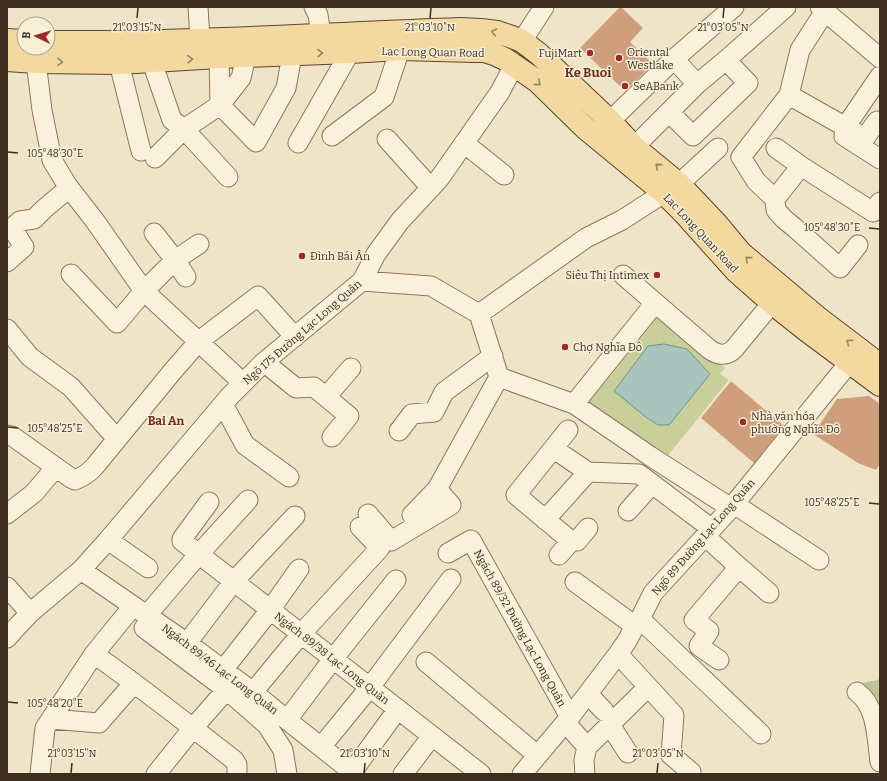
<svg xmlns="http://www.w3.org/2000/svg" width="887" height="781" font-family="Bitter,serif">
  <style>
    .green { fill: #c9cf9b }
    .cemetery { fill: #bfc49a }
    .water { fill: #a9c4bc; stroke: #6f938a }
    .building { fill: #cf9f7d }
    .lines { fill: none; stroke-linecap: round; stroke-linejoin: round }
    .minor-casing { stroke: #8d765c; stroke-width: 21 }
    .major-casing { stroke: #5b4430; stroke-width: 24 }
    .minor { stroke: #faf1dc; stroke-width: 19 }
    .major { stroke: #f3d9a0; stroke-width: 22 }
    .oneway { stroke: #988460 }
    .ticks { fill: none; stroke: #3d2e20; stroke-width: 1.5 }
    .poi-dot { fill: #9e2a2b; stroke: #f7eed8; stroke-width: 1.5 }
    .labels { text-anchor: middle; stroke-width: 3; stroke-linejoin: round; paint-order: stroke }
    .street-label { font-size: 11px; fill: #3d2e20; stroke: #f7eed8 }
    .poi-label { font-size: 11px; fill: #3d2e20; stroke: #f7eed8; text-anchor: start }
    .neighbourhood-label { font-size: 12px; font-weight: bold; fill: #6b2e1e; stroke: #f7eed8 }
    .quarter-label { font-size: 13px; font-weight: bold; fill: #6b2e1e; stroke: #f7eed8 }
    .ticks-label { font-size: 10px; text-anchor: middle; fill: #3d2e20; stroke: #f7eed8; stroke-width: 3; stroke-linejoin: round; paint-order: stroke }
  </style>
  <rect width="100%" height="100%" fill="#f0e4c8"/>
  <path class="green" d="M655,308L725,368L720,374L729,380L665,459L580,402Z"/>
  <path class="cemetery" d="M880,676V717L860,690L861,683L878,680Z"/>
  <path class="water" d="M664,344L687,349L710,374L669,425H658L647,418L614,391L648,346Z"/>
  <path class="building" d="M620,7H621L643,28L630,42L653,64L625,91L580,48Z
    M731,381L784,426L754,463L701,418Z
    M869,396L880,404V464L876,470L858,463L813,434L837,399Z"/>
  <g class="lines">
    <g class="minor-casing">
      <path id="minor" d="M198,7L200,40
        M314,7L318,15L321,34
        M820,7L880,58
        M825,11L800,50L789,95L741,157L756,181L775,199L776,210L784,219L795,228L840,268L858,245
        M522,41L544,7
        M219,57L220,105L256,142L286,88L292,55
        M36,62L42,110L52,160L67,185L95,221L144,291L243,383
        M152,62L172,120L184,129L228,177
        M119,63L141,151
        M880,76L846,126L844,136L880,159
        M697,84L674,59L734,7
        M789,95L865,138L877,121
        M669,112L693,136L748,83L726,60
        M610,121L674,59
        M332,136L384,97L400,49
        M387,139L431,188
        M298,143L350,52
        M464,143L504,175
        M634,147L697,84L726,60L786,7
        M776,148L801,166L873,212L880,202
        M155,158L184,129L220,105L241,78L246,57
        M679,184L718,148
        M775,199L801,166
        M154,233L175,260L186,277
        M7,262L24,247L12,228L20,221L34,219L44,209L69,188
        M71,274L117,323L144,291L175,260L199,244
        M623,275L709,349C717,355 726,357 734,349L772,303
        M362,281L431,286L479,314L499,377L437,489L412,515
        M479,314L586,238L622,220L664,193
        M7,329L30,357L71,387L117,439
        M264,362L296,388L314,387L349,416L332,437
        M499,377L574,404L650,456L731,508
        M326,397L351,368
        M223,404L245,445L289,477
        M574,404L655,303
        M399,431L412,414L434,412L444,392L493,356
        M7,435L12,436L71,478L75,480C83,477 89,473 95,466L172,372L199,341L258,296L295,337
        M554,449L588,472L639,474L712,529
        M209,502L182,539V541L481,774
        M734,504L819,560
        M628,511L652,484
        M7,514L34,493L56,467
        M368,514L391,541L451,505L437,489
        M545,520L588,472
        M705,536L739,567L769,593
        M108,540L148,568
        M571,541H577L588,528
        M448,553L471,540L570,717
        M559,555L571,541L516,495L568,430
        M81,570L187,643L253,692L287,720L355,774
        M575,582L635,626
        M7,587L30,613
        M147,615L199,554L248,500
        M640,619L761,734
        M144,628L227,690L267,725L283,750L287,774
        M7,638L15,629L30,613L81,570L108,540L229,397L264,362L362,281L376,254L400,221L439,179L500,92L514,65
        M187,643L234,581L295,516
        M94,654C142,688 188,724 234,760L237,765V774
        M618,654L674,715L671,755L691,772V774
        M719,660L699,646L709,631L694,620L739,567
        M426,662L537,755
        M223,670L270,610L299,569
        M253,692L301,634L380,548L360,527
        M857,692C877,706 877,739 880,762
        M588,694L604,711
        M51,719L99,723L134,683
        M287,720L333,659L396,580
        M566,723L587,747L648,687
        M610,725L628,753
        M321,747L370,687L451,579
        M352,772L398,709
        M40,774L45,728L94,654L133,606
        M156,774L193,728L235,680
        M403,774L432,736
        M522,774L570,717L618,654L627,641L635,626L640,619L653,593L731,508L849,363
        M585,774L584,760L587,747"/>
    </g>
    <g class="major-casing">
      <path id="major" d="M7,40L24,41
        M48,42C185,43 323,34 460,29L481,30L497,32L512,37L522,41L539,54L610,121L634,147L679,184L716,223L741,253L817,317L880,365
        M7,60L36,62L119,63L219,57L350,52L400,49L474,51H484L494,54L505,59L537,81L585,128L664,193L683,212L736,271L772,303L806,330L880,385"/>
    </g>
    <use href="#minor" class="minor"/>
    <use href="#major" class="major"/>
  </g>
  <defs><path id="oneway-chevron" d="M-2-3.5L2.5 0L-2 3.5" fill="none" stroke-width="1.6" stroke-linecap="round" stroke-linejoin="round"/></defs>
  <g class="oneway">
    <use href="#oneway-chevron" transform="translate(494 32) rotate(-170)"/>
    <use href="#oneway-chevron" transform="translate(320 53) rotate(-2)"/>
    <use href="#oneway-chevron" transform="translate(190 59) rotate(-4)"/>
    <use href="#oneway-chevron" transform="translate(60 62) rotate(1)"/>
    <use href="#oneway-chevron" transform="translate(538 83) rotate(41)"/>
    <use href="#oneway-chevron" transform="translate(658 166) rotate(-140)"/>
    <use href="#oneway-chevron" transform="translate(748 259) rotate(-139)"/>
    <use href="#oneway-chevron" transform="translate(849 342) rotate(-143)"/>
  </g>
  <path class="ticks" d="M137,18L138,8M430,18L431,8M723,18L724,8M8,152L18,153M869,228L879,229M8,427L18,428M869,503L879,504M8,702L18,703M71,773L72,763M364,773L365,763M657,773L658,763"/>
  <g class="poi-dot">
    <circle cx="590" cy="53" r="4"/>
    <circle cx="619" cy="58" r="4"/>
    <circle cx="625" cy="86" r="4"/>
    <circle cx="302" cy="256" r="4"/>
    <circle cx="657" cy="275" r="4"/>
    <circle cx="565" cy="347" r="4"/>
    <circle cx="743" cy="422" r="4"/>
  </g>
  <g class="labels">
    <g class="street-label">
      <text transform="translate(433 52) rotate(1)" y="4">Lac Long Quan Road</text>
      <text transform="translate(701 233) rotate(47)" y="4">Lac Long Quan Road</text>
      <text transform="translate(302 332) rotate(-41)" y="4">Ngõ 175 Đường Lạc Long Quân</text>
      <text transform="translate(703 537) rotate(-49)" y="4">Ngõ 89 Đường Lạc Long Quân</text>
      <text transform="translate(520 628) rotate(61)" y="4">Ngách 89/32 Đường Lạc Long Quân</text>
      <text transform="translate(332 658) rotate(38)" y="4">Ngách 89/38 Lạc Long Quân</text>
      <text transform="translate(220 669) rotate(37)" y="4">Ngách 89/46 Lạc Long Quân</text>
    </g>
    <g class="poi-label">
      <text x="627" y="56">Oriental<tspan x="627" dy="13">Westlake</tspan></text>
      <text x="582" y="57" text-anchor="end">FujiMart</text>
      <text x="633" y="90">SeABank</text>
      <text x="310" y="260">Đình Bái Ân</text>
      <text x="649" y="279" text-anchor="end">Siêu Thị Intimex</text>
      <text x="573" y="351">Chợ Nghĩa Đô</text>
      <text x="751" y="420">Nhà văn hóa<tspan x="751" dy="13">phường Nghĩa Đô</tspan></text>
    </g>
    <g class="neighbourhood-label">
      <text x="166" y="425">Bai An</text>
    </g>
    <g class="quarter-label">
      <text x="588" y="77">Ke Buoi</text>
    </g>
  </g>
  <g class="ticks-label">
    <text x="137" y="31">21°03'15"N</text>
    <text x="430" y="31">21°03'10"N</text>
    <text x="723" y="31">21°03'05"N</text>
    <text x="55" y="157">105°48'30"E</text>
    <text x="832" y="231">105°48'30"E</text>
    <text x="55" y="432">105°48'25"E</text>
    <text x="832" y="506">105°48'25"E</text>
    <text x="55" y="707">105°48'20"E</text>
    <text x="72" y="757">21°03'15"N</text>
    <text x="365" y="757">21°03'10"N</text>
    <text x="658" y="757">21°03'05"N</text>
  </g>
  <rect width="887" height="781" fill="none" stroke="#3d2e20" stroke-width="16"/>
  <g transform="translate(36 36) rotate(275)"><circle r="19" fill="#f7eed8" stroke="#ada18e"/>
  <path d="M0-3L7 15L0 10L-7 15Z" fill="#9e2a2b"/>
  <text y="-6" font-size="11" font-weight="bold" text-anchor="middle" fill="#3d2e20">B</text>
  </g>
</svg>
